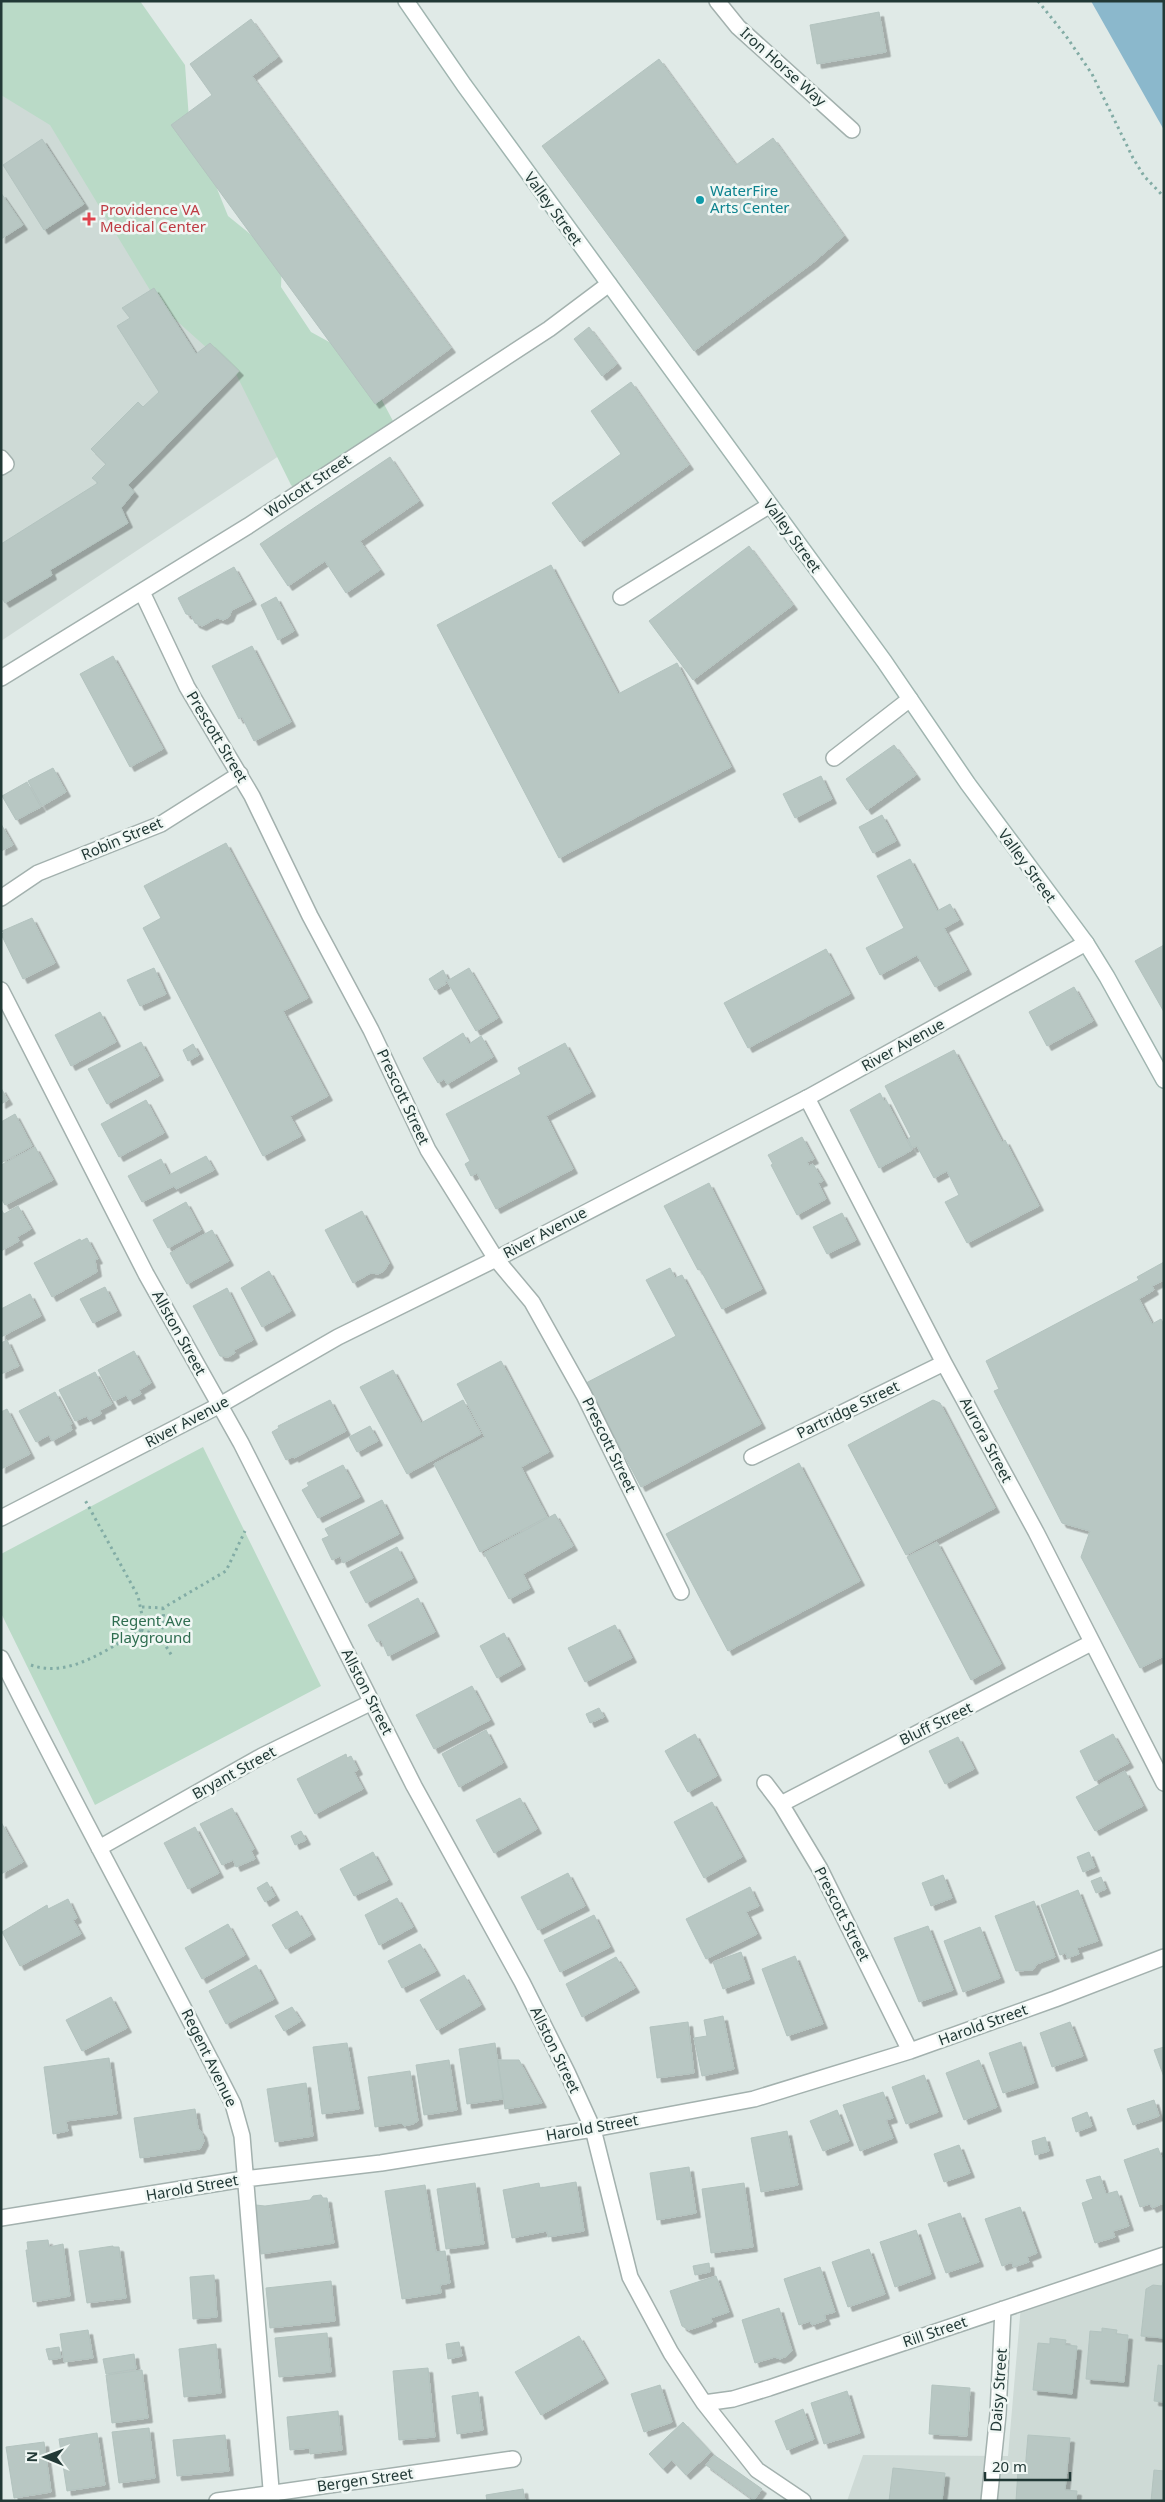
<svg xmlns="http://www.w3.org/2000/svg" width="1165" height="2502" font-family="'Noto Sans',sans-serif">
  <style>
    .built { fill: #cedad6 }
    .green { fill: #badac7 }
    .water { fill: #8bb8cc }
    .building { fill: #b8c7c3; stroke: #b3c3bf; filter: url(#shadow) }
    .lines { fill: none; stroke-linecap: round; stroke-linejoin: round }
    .service-casing { stroke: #a3b1ae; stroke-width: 18 }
    .minor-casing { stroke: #a3b1ae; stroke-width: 18 }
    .tertiary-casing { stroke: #a3b1ae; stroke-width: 18 }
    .secondary-casing { stroke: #a0b5b0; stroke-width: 18 }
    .path { stroke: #82aca5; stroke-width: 3; stroke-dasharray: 2.5 4; stroke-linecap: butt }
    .service { stroke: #fff; stroke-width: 15 }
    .minor { stroke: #fff; stroke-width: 15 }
    .tertiary { stroke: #fff; stroke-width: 15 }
    .secondary { stroke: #fff; stroke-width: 15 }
    .culture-dot { fill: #0f9aa8; stroke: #f0f7f4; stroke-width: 2 }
    .health-dot { fill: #e0444e; stroke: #f0f7f4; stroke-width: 2 }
    .labels { text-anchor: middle; stroke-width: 5; stroke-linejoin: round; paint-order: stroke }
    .street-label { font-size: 15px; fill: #223936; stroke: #f0f7f4 }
    .culture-label { font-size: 15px; fill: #0d838f; stroke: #f0f7f4; text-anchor: start }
    .health-label { font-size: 15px; fill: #be3a42; stroke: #f0f7f4; text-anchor: start }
    .park-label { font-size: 15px; fill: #2f6d50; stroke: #f0f7f4 }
  </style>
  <defs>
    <filter id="shadow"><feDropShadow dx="4.5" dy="4.5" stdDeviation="0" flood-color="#0004"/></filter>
  </defs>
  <rect width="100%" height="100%" fill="#e0eae7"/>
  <path class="built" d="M1,1L309,436L1,641Z
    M1164,2254V2501H847L863,2455L1008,2456L1021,2305Z"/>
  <path class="green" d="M1,1H140L185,65L189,119L228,216L282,260L281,287L311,332L360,359L393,421V427L295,489L291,485L236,374L159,305L50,125L1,95Z
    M203,1447L321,1686L95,1805L1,1613V1554Z"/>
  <path class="water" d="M1091,1H1164V130Z"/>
  <path class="building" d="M879,12L886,52L817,64L810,25Z
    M251,19L278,57L252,76L451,348L375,404L171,125L212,95L190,64Z
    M659,59L736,165L773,138L844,236L814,262L694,351L542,146Z
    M42,139L84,204L44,230L3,165Z
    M1,193L23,225L1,239Z
    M154,288L196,354L210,343L239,371L128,485L134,492L121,508L128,523L50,570L52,575L5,603L1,597V544L98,483L92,478L106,464L91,449L138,402L143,407L159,392L117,326L130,318L122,308Z
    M589,327L617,364L602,376L574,339Z
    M631,382L689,465L580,542L552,503L621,454L591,411Z
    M390,457L419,501L360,541L380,570L346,593L325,561L288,586L260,544Z
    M749,546L793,605L693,680L649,621Z
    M551,565L618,694L677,663L731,767L559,858L437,625Z
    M234,567L252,600L232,610L229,617L223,620L217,618L202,626L195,623L191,615L186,614L178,598Z
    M276,597L294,631L278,640L261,605Z
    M252,646L291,722L254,741L242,717L239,719L212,666Z
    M113,656L163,749L130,767L80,674Z
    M894,745L916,775L867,810L846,779Z
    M53,768L66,792L42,806L28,781Z
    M821,776L832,799L795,818L783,794Z
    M27,782L41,807L16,820L2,796Z
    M882,815L896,841L873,853L859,827Z
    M1,824L13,845L1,851Z
    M226,843L308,998L283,1011L328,1096L290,1116L301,1136L263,1156L143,928L161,918L144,886Z
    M910,859L937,911L950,904L959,920L944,928L967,970L935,987L917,955L880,975L866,948L904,928L877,876Z
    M32,918L55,963L23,979L1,934L4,933L2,931Z
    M1164,945V1012L1135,961Z
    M826,949L850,994L748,1048L724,1003Z
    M154,968L166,994L140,1006L127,980Z
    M469,968L498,1018L476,1031L447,981Z
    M443,970L448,980L445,981L446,984L435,990L429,979Z
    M1074,987L1093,1021L1047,1046L1029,1012Z
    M100,1012L116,1042L71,1066L55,1035Z
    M463,1033L469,1044L481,1036L493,1057L447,1084L444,1079L438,1083L423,1058Z
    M141,1042L159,1076L107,1104L88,1069Z
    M565,1043L591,1092L546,1116L573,1169L496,1209L477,1173L471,1176L465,1164L470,1161L446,1114L521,1074L518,1068Z
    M193,1044L199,1055L188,1061L183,1050Z
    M954,1050L1002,1142L1005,1140L1039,1206L967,1243L945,1202L959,1195L947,1171L934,1178L917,1146L912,1148L908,1139L911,1137L885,1086Z
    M1,1088L8,1100L1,1104Z
    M880,1093L884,1101L886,1100L912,1150L879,1168L850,1110Z
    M146,1100L164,1133L119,1157L101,1124Z
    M15,1114L32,1146L1,1163V1122Z
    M802,1137L814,1159L807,1162L809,1166L813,1164L823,1181L818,1183L826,1199L797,1215L771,1165L773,1164L768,1155Z
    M35,1147L53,1180L5,1205L1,1198V1165Z
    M206,1156L214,1170L176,1189L174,1186L142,1202L128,1176L161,1159L169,1175Z
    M709,1183L762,1289L722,1309L700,1269L698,1270L664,1206Z
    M186,1202L201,1230L168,1248L153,1220Z
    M18,1206L31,1229L17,1237L19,1241L1,1251V1209L4,1214Z
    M362,1211L389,1263L384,1271L378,1274L371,1273L353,1283L325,1230Z
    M842,1213L856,1240L827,1254L813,1227Z
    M212,1230L229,1261L187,1284L170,1253Z
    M87,1238L98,1259L95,1260L97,1272L52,1297L34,1263L80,1239L81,1241Z
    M1164,1262V1280L1152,1286L1154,1290L1139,1299L1152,1324L1161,1319L1164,1325V1656L1140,1668L1081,1557L1090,1531L1062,1523L994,1391L999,1389L986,1361L1139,1280L1137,1277Z
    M670,1268L675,1278L682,1275L761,1424L641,1487L586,1383L676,1336L646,1280Z
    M269,1271L291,1311L262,1327L241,1288Z
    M105,1287L117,1311L93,1323L80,1299Z
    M227,1288L253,1340L234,1350L235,1353L228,1357L220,1356L193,1306Z
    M30,1294L41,1316L1,1337V1309Z
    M7,1340L19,1366L1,1374V1343Z
    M134,1351L151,1383L139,1390L141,1394L129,1400L126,1395L114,1401L98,1370Z
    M501,1361L549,1452L521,1467L547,1517L480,1552L434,1464L485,1437L457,1384Z
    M393,1370L421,1423L463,1400L481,1434L407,1474L360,1387Z
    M95,1372L112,1404L100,1410L101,1414L89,1420L87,1416L75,1421L59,1390Z
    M55,1392L72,1424L70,1425L72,1430L52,1441L49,1435L36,1442L19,1411Z
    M330,1400L346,1431L294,1458V1456L286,1460L272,1432L279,1428L278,1426Z
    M933,1400L940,1403L995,1508L906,1555L848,1445Z
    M7,1409L30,1454L1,1469V1412Z
    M370,1426L378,1441L357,1452L349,1437Z
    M799,1463L860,1581L728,1651L666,1534Z
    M343,1465L360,1497L318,1518L302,1490L309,1486L307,1483Z
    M382,1500L399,1534L343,1563L340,1556L332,1560L322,1539L329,1536L325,1529Z
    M555,1514L573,1546L523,1574L530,1588L509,1599L484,1553Z
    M937,1542L1001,1664L971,1680L907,1557Z
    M397,1547L413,1578L366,1603L350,1572Z
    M418,1598L435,1632L388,1656L381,1640L377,1642L368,1625Z
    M615,1625L632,1658L585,1682L568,1648Z
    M504,1633L521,1665L497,1678L480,1646Z
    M472,1686L490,1720L434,1749L416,1715Z
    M599,1708L604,1717L590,1723L586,1714Z
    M486,1730L503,1763L459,1787L442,1754Z
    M695,1734L717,1776L688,1792L665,1751Z
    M1113,1734L1129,1763L1095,1781L1080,1751Z
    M958,1737L974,1769L945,1784L929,1751Z
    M346,1754L347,1758L351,1756L358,1770L354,1772L363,1789L315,1814L297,1779Z
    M1125,1771L1143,1806L1095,1831L1076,1797Z
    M520,1798L537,1829L494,1853L476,1820Z
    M712,1802L742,1857L704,1878L674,1822Z
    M232,1808L254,1849L251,1851L255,1859L236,1867L233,1860L222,1865L200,1824Z
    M1,1822L23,1862L1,1874Z
    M195,1827L219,1873L188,1889L164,1843Z
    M301,1831L306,1840L295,1845L291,1836Z
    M373,1852L388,1880L354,1896L340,1869Z
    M1089,1852L1095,1867L1083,1872L1077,1857Z
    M568,1873L585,1906L538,1930L521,1897Z
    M943,1875L952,1898L931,1906L922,1883Z
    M1101,1877L1106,1889L1096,1893L1091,1881Z
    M267,1882L275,1896L265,1902L257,1888Z
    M750,1887L759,1906L746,1912L757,1934L706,1959L686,1919Z
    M1078,1890L1098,1941L1077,1948L1079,1954L1067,1958L1066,1953L1060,1955L1041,1905Z
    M397,1898L413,1927L379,1945L365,1915Z
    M68,1899L77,1918L73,1920L81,1934L20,1966L2,1932L47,1905L48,1909Z
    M1034,1901L1055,1957L1037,1964L1033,1970L1016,1971L995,1916Z
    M297,1911L311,1935L286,1949L272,1925Z
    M594,1915L610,1947L560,1972L544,1940Z
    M228,1924L245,1955L202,1979L185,1948Z
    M928,1926L953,1990L919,2002L894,1938Z
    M980,1927L1000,1978L963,1992L944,1941Z
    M420,1944L436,1971L402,1988L388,1961Z
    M741,1952L750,1979L723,1989L713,1962Z
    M795,1956L823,2024L787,2036L762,1969Z
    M616,1957L635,1988L582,2017L566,1984Z
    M256,1965L274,1999L226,2024L209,1991Z
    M464,1975L481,2005L437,2030L420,2000Z
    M111,1997L127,2028L82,2051L66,2020Z
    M292,2007L301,2021L284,2031L275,2016Z
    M723,2016L734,2069L702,2076L694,2038L707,2036L704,2020Z
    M688,2022L694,2073L657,2078L650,2027Z
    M1070,2022L1083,2056L1052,2067L1040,2033Z
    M1021,2042L1034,2083L1003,2093L989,2053Z
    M347,2043L359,2109L322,2114L313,2047Z
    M495,2043L503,2099L467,2104L459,2049Z
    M1164,2047V2077L1154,2050Z
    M109,2058L117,2114L66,2121L68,2131L53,2134L44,2067Z
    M449,2060L457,2110L424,2115L416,2065Z
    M498,2060H519L542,2103L505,2109Z
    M979,2060L997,2107L964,2120L946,2073Z
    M410,2071L418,2121L413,2124L404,2126L401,2123L375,2127L368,2077Z
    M924,2075L938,2112L906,2124L892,2087Z
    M306,2083L313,2136L275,2142L267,2089Z
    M883,2092L893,2118L886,2120L893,2138L860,2151L843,2105Z
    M1154,2100L1159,2116L1133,2125L1127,2109Z
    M195,2109L198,2128L202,2133L204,2141L200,2149L140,2158L134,2118Z
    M837,2110L849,2141L823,2151L810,2121Z
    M1087,2112L1092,2126L1076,2132L1072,2118Z
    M787,2131L798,2185L761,2192L751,2138Z
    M1045,2137L1049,2151L1035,2155L1032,2141Z
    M959,2145L970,2173L944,2182L934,2154Z
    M1158,2148L1164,2164V2203L1152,2208L1150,2204L1140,2207L1124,2160Z
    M689,2167L696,2213L657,2220L650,2173Z
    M1100,2176L1106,2194L1117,2191L1129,2226L1113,2231L1115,2237L1095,2243L1082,2203L1093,2199L1086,2180Z
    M576,2182L584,2231L548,2237L547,2231L512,2238L503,2190L539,2183L540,2188Z
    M475,2183L484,2244L446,2249L437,2189Z
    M744,2183L753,2247L711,2253L702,2189Z
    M425,2185L436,2252L445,2251L450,2283L440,2285L441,2293L402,2299L385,2191Z
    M321,2195L323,2198H327L334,2243L261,2254L256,2218L253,2211L256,2205L265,2206L310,2200L313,2196Z
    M1020,2207L1037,2253L1027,2257L1029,2262L1013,2267L1012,2262L1002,2266L985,2219Z
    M960,2213L979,2262L946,2273L928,2224Z
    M916,2230L931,2274L895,2287L880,2242Z
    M48,2240L49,2247L63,2244L70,2296L33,2302L26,2250H28L27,2242Z
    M113,2246V2247H119L126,2298L87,2303L79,2251Z
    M869,2249L885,2294L848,2307L832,2262Z
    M709,2263L710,2272L695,2275L693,2266Z
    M820,2267L835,2312L824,2315L826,2320L812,2325L810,2321L799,2325L784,2279Z
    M214,2275L217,2317L193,2319L190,2277Z
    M716,2276L729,2312L711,2318L712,2322L689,2330L682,2326L670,2291Z
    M331,2281L335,2321L270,2328L266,2288Z
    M1163,2282L1164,2338L1141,2336L1146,2289L1153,2285L1162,2286Z
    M779,2308L792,2351L787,2356L780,2359L775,2357L755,2363L742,2320Z
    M1102,2328L1117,2330L1116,2334L1128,2335L1124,2382L1086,2379L1090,2331L1102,2332Z
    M88,2330L93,2358L64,2362L60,2334Z
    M327,2333L331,2372L279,2377L275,2338Z
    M579,2336L604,2379L541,2415L515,2372Z
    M1050,2338L1066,2340L1065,2345L1077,2346L1072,2394L1033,2390L1038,2343L1050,2344Z
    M459,2342L462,2356L448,2359L446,2344Z
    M216,2344L221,2393L184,2397L179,2349Z
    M59,2347L61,2358L49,2360L46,2349Z
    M134,2354L136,2369L106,2374L103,2359Z
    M1158,2365L1164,2366V2402L1154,2401Z
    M428,2368L435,2437L399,2440L393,2371Z
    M142,2370L148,2418L112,2423L106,2375Z
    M660,2385L672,2422L644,2432L631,2394Z
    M932,2385L970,2388L967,2436L929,2434Z
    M847,2391L860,2433L824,2444L811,2403Z
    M478,2392L483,2430L457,2434L452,2396Z
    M803,2409L814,2439L787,2450L775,2421Z
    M338,2411L342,2450L310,2454V2448L290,2450L287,2417Z
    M683,2422L711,2452L686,2475L672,2460L663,2469L649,2454Z
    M149,2428L155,2478L119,2483L112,2432Z
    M97,2433L105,2485L67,2491L59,2439Z
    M225,2435L229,2471L177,2476L173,2440Z
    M1028,2435L1070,2438L1065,2490L1077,2491L1076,2501H1016L1018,2470L1025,2471Z
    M44,2442L51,2492L14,2498L6,2447Z
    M714,2455L762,2489L754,2500L706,2465Z
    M893,2468L945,2473L942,2501H889Z
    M1154,2470L1164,2471V2501H1151Z
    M523,2489L525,2501H487L486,2495Z"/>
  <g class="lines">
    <g class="service-casing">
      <path id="service" d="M1,458L6,464L1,467
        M621,597L770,505"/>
    </g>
    <g class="minor-casing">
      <path id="minor" d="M717,1L738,27L852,130
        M142,592L187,687L252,796L310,916L371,1030L428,1150L496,1259L532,1302L584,1395L681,1592
        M1,678L248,526L549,329L609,284
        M834,758L910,699
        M1,898L38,873L161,824L240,774
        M1,990L146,1274L241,1443L414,1786L522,1982L567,2072L593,2129L630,2277L671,2353L704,2403L757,2470L803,2501
        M807,1098L944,1363L1036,1532L1164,1783
        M752,1457L944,1363
        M1,1658C76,1808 157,1954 233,2104L242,2136L272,2501
        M765,1783L781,1804L820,1869L910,2051
        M781,1804L1091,1643
        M99,1848L262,1756L372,1702
        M1,2218L244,2179L381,2163L593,2129L754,2099L910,2051L1055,1999L1164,1957
        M704,2403L733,2399L769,2388L1164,2255
        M217,2501L513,2459
        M989,2501L998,2414L1003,2309"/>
    </g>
    <g class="tertiary-casing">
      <path id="tertiary" d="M1,1518L220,1405L338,1337L496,1259L807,1098L1086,943"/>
    </g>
    <g class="secondary-casing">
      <path id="secondary" d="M406,1L464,85L884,661L968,784L1086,943L1107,977L1164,1080"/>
    </g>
    <path class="path" d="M1038,1L1066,36L1092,74L1133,158L1144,176L1164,197
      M142,1607L163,1608L226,1571L245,1531
      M141,1630L159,1635L172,1656
      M159,1635L164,1624L163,1608
      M31,1665C69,1679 109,1648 141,1630L143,1620L138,1596L85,1500"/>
    <use href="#service" class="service"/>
    <use href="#minor" class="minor"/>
    <use href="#tertiary" class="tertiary"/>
    <use href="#secondary" class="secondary"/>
  </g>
  <circle class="culture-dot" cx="700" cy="200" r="5"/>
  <path class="health-dot" d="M86.5 211.5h5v5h5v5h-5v5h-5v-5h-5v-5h5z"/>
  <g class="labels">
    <g class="street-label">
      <text transform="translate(783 67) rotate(42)" y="5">Iron Horse Way</text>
      <text transform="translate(553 209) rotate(54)" y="5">Valley Street</text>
      <text transform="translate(308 486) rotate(-34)" y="5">Wolcott Street</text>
      <text transform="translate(792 536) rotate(54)" y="5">Valley Street</text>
      <text transform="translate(217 737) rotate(59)" y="5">Prescott Street</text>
      <text transform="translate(122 839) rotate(-23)" y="5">Robin Street</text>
      <text transform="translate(1027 866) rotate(54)" y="5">Valley Street</text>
      <text transform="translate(903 1045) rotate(-29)" y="5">River Avenue</text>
      <text transform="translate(403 1097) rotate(65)" y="5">Prescott Street</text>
      <text transform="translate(545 1233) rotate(-28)" y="5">River Avenue</text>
      <text transform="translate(179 1333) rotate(61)" y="5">Allston Street</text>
      <text transform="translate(848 1410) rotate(-26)" y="5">Partridge Street</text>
      <text transform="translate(187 1422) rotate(-28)" y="5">River Avenue</text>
      <text transform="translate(986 1440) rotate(62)" y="5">Aurora Street</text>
      <text transform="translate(609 1445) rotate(64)" y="5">Prescott Street</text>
      <text transform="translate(367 1692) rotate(63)" y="5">Allston Street</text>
      <text transform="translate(936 1724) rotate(-26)" y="5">Bluff Street</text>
      <text transform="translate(234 1773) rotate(-29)" y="5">Bryant Street</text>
      <text transform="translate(842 1914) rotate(63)" y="5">Prescott Street</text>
      <text transform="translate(983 2025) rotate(-20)" y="5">Harold Street</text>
      <text transform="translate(555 2050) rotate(64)" y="5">Allston Street</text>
      <text transform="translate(209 2058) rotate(64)" y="5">Regent Avenue</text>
      <text transform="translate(592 2128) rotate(-10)" y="5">Harold Street</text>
      <text transform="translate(192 2188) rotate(-10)" y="5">Harold Street</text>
      <text transform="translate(935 2332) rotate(-19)" y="5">Rill Street</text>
      <text transform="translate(999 2390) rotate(-86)" y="5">Daisy Street</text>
      <text transform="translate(365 2480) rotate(-8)" y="5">Bergen Street</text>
    </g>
    <g class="culture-label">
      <text x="710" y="196">WaterFire<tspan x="710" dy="17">Arts Center</tspan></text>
    </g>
    <g class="health-label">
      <text x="100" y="215">Providence VA<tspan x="100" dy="17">Medical Center</tspan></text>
    </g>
    <g class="park-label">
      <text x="151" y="1626">Regent Ave<tspan x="151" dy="17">Playground</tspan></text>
    </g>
  </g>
  <rect width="1165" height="2502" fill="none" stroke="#223936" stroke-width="5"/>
  <g transform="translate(45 2457) rotate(271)" stroke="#f0f7f4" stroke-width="4" paint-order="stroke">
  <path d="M0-4L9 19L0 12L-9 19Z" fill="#223936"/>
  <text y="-8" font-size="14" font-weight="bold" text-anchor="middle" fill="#223936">N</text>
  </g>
  <path d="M985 2472v8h85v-8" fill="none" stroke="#223936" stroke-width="2.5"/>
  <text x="992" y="2472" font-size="15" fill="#223936" stroke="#f0f7f4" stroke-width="4" paint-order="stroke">20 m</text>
</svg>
